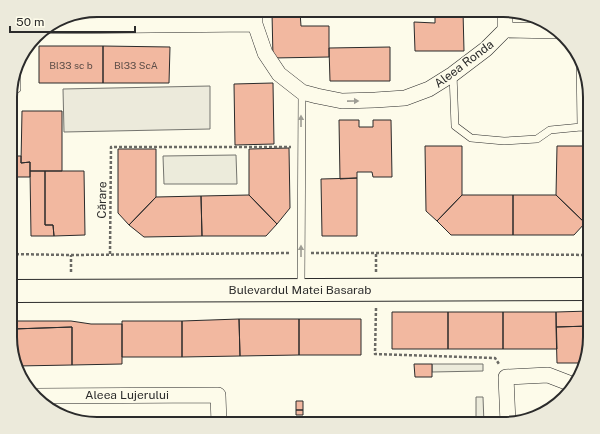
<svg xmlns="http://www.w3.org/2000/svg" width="600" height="434" font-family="'Public Sans',sans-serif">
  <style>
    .green { fill: #ecebdb; stroke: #74746e }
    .parking { fill: #eceadb; stroke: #74746e }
    .building { fill: #f2b8a0; stroke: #2b2b2b }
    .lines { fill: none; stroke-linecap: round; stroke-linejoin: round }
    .lane-casing { stroke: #2b2b2b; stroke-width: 8 }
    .street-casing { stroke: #2b2b2b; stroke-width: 16 }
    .primary-casing { stroke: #2b2b2b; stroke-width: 24 }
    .path { stroke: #6a6964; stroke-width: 2.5; stroke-dasharray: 3 2; stroke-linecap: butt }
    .lane { stroke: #fdfbea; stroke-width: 7 }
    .street { stroke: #fdfbea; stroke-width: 15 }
    .primary { stroke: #fdfbea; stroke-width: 22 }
    .oneway { fill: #9e9d94 }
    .labels { text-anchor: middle; stroke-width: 3; stroke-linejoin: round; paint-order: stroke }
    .number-label { font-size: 10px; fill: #5d4e48 }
    .street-label { font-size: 12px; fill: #2b2b2b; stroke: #fdfbea }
    .rim { fill: none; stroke: #2b2b2b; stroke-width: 2 }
  </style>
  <rect width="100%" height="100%" fill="#fdfbea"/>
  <path class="green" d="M236,155L237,184H164L163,156Z
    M432,364H483V371L432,372Z
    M476,397H483L484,424H476Z"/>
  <path class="parking" d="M210,86V129L64,132L63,89Z"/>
  <path class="building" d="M435,11H463L464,51H415L414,22L435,23Z
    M300,12L301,26H329V57L273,58L272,13Z
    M39,46H103V83H39Z
    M103,46L170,47L169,83H103Z
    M390,47V81H330L329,48Z
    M273,83L274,144L235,145L234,84Z
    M11,109H15L14,156H21V163L30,162V177H11Z
    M22,111H62V171H30V162L21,163Z
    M339,120H359V127H373V120H391L392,177H373L372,172H357V178L340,179Z
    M425,146H462V195L437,221L426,211Z
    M557,146H590V217L585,223L556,195Z
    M289,148L290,208L277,224L249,195V149Z
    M118,149H156V197L129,225L118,213Z
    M30,171H45V225H53L54,236H31Z
    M45,171H84L85,235L54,236L53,225H45Z
    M357,178V236H322L321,179Z
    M249,195L277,224L266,236H202L201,196Z
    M462,195H513V235H451L437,221Z
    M513,195H556L585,223L574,235H513Z
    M201,196L202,236L144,237L129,225L156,197Z
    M590,311V326L556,327V312Z
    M392,312H448V349H392Z
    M448,312H503V349H448Z
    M503,312H556L557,349H503Z
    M239,319H299V355L240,356Z
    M239,319L240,356L182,357V321Z
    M299,319H361V355H299Z
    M11,321H71L91,324H122V364L72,365V327L13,329V349H11Z
    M122,321H182V357H122Z
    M590,326V342L582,363H557L556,327Z
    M72,327V365L17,366L13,355V329Z
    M414,364H432V377H415Z
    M296,401H303V410H296Z
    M296,410H303V415H296Z"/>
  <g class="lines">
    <g class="lane-casing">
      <path id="lane" d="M580,57L581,127L590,128
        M453,74L455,126L471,138L504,141L537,139L550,130L581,127
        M11,93L17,89V66
        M301,288L302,92"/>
    </g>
    <g class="street-casing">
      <path id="street" d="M255,13V24L265,53L279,74L302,92L317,96L342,101L375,100L405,98L429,89L453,74L486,49L505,30V10
        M50,26L255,24
        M505,30L558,31
        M35,396L218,395L219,424
        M508,423L506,377L548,375L574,385"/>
    </g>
    <g class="primary-casing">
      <path id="primary" d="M11,291L590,289"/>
    </g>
    <path class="path" d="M311,253H376L590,255
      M11,254L71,255L290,253
      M110,254L111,147H291
      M71,272V255
      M376,272V253
      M376,308L375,354L495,358L499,364"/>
    <use href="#lane" class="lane"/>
    <use href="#street" class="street"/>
    <use href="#primary" class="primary"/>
  </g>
  <defs><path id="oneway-solid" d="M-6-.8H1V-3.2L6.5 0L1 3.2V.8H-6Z"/></defs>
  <g class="oneway">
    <use href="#oneway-solid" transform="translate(353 101) rotate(-1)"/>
    <use href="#oneway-solid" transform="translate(301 121) rotate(-90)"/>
    <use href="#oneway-solid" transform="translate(301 251) rotate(-90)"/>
  </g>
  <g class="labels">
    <g class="number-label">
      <text x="71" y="69">Bl33 sc b</text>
      <text x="136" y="69">Bl33 ScA</text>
    </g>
    <g class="street-label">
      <text transform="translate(464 64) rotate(-37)" y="4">Aleea Ronda</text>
      <text transform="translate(102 200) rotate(-89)" y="4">Cărare</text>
      <text x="300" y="294">Bulevardul Matei Basarab</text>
      <text x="127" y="399">Aleea Lujerului</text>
    </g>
  </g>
  <path d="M0 0H600V434H0ZM97 17H503A80 80 0 0 1 583 97V337A80 80 0 0 1 503 417H97A80 80 0 0 1 17 337V97A80 80 0 0 1 97 17Z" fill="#eceadb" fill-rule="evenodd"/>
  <path class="rim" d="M97 17H503A80 80 0 0 1 583 97V337A80 80 0 0 1 503 417H97A80 80 0 0 1 17 337V97A80 80 0 0 1 97 17Z"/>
  <path d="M10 26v6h125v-6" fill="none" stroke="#2b2b2b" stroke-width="2"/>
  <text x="16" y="26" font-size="12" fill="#2b2b2b" stroke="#fdfbea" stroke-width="3" paint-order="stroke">50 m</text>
</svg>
